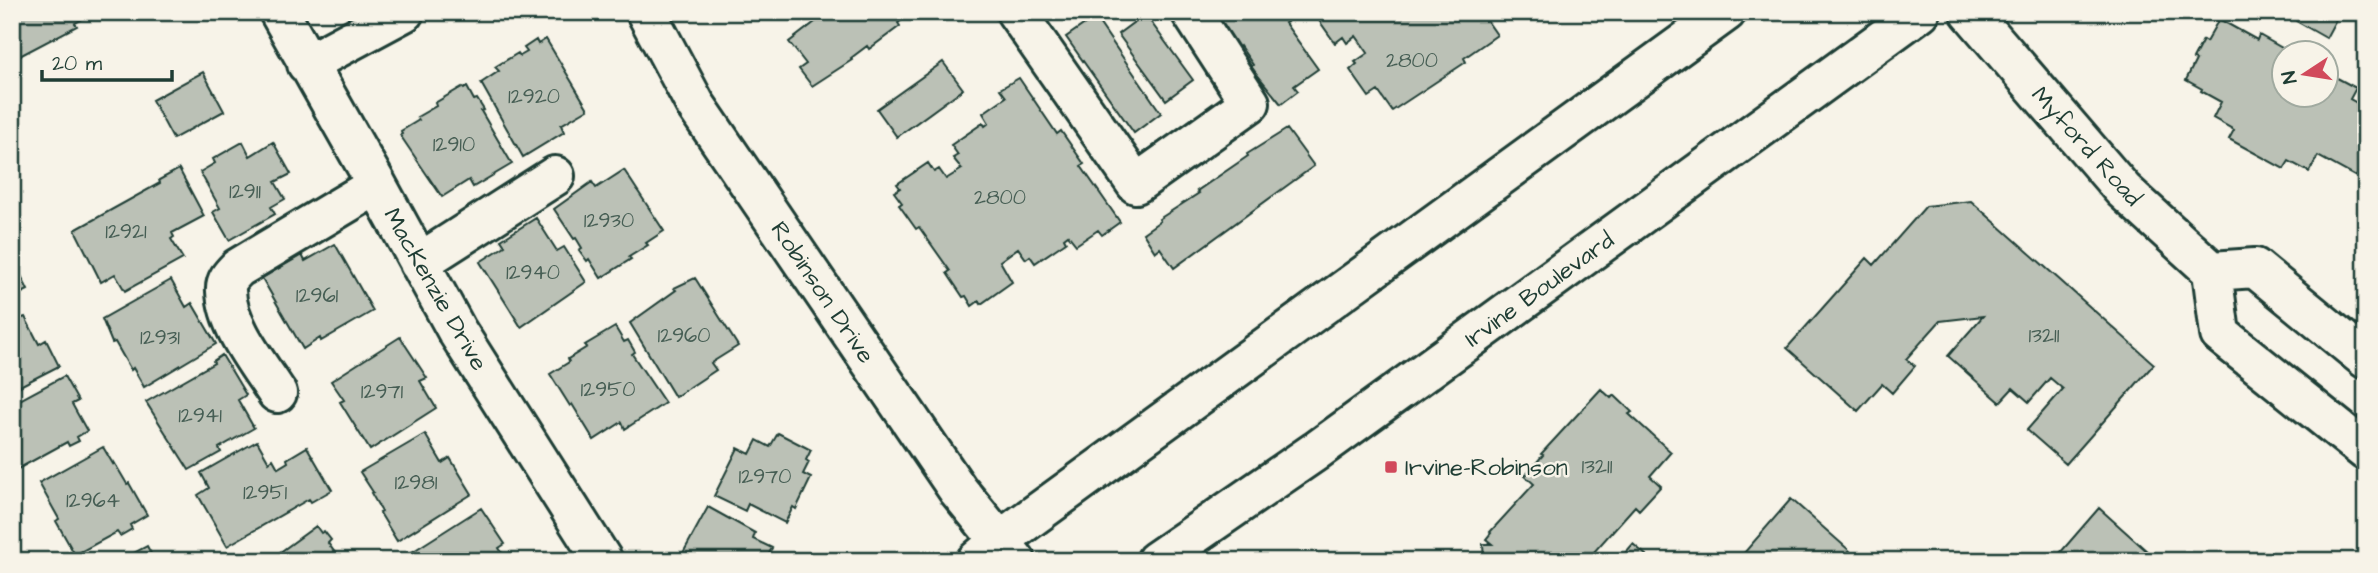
<svg xmlns="http://www.w3.org/2000/svg" width="2378" height="573" font-family="'Architects Daughter',sans-serif">
  <style>
    .building { fill: #bbc1b6; stroke: #1f3d34; stroke-width: 2 }
    .lines { fill: none; stroke-linecap: round; stroke-linejoin: round }
    .minor-casing { stroke: #1f3d34; stroke-width: 44 }
    .major-casing { stroke: #1f3d34; stroke-width: 44 }
    .minor { stroke: #f7f3e8; stroke-width: 38 }
    .major { stroke: #f7f3e8; stroke-width: 38 }
    .poi-dot { fill: #d1495b; stroke: #f7f3e8; stroke-width: 2.5 }
    .labels { text-anchor: middle; stroke-width: 5; stroke-linejoin: round; paint-order: stroke }
    .number-label { font-size: 21px; fill: #465e54 }
    .street-label { font-size: 24px; fill: #1f3d34; stroke: #f7f3e8 }
    .poi-label { font-size: 24px; fill: #1f3d34; stroke: #f7f3e8; text-anchor: start }
  </style>
  <rect width="100%" height="100%" fill="#f7f3e8"/>
  <filter id="ink" filterUnits="userSpaceOnUse"><feTurbulence type="fractalNoise" baseFrequency=".0143" numOctaves="2"/><feDisplacementMap in="SourceGraphic" scale="14" xChannelSelector="R" yChannelSelector="G"/><feConvolveMatrix kernelMatrix="1 2 1 2 8 2 1 2 1" color-interpolation-filters="sRGB"/></filter>
  <g filter="url(#ink)">
    <path class="building" d="M12,12H91L92,14L75,23L77,26L12,60Z
      M828,12H913L898,23L900,26L869,49L867,46L851,58L852,60L812,86L799,69L806,64L789,42Z
      M1216,12H1280L1287,22L1285,23L1318,69L1294,86L1298,91L1281,104L1251,67L1253,65L1240,46L1238,48L1218,19L1220,18Z
      M1313,12H1481L1497,35L1464,58L1466,62L1392,111L1378,91L1369,97L1350,70L1357,64L1355,62L1368,53L1356,36L1347,43L1343,37L1335,43Z
      M2292,12H2340L2326,38L2296,21L2299,16Z
      M1145,14L1193,80L1166,100L1118,34Z
      M1095,17L1161,113L1134,133L1066,37Z
      M2219,19L2257,40L2259,35L2289,52H2284V94H2326V72L2356,88L2350,99L2366,108V159L2356,177L2318,156L2309,172L2289,161L2284,169L2229,139L2234,130L2213,118L2221,102L2201,91L2202,89L2186,80L2196,60L2193,59L2203,40L2206,42Z
      M546,39L588,109L561,125L564,132L523,157L481,83L499,71L495,67L518,53L520,56L527,52L524,48L536,40L538,44Z
      M943,62L963,89L897,137L877,109Z
      M203,72L224,111L173,139L152,100Z
      M1019,78L1057,134L1061,131L1084,164L1081,166L1120,222L1102,235L1098,230L1076,245L1068,235L1064,238L1066,242L1035,263L1030,256L1026,259L1018,248L1000,261L1012,282L981,304L979,301L972,306L966,296L963,297L947,273L950,271L919,227L916,229L899,205L902,203L894,192L900,188L897,184L928,163L934,172L939,169L946,179L962,169L953,158L958,155L951,145L983,123L985,126L989,123L983,113L1006,97L1000,89Z
      M462,87L464,89L467,87L474,100L477,99L484,110L481,111L512,164L473,187L469,180L442,197L400,135L402,134L401,131L419,120L417,117L436,106L435,103Z
      M1287,129L1314,166L1174,268L1160,248L1155,252L1143,233L1160,221L1159,219L1199,193L1197,191L1248,156L1247,154Z
      M243,142L250,156L273,142L291,174L275,182L285,199L271,207L275,214L229,240L213,212L220,208L200,172L215,163L213,159Z
      M179,169L204,216L172,233L174,237L171,239L183,259L125,291L115,274L101,282L75,230L160,183L159,180Z
      M624,170L664,231L646,243L648,245L629,257L631,259L601,278L589,259L587,261L579,250L582,248L576,238L574,239L554,209L592,182L596,188Z
      M1971,201L2154,364L2066,464L2027,430L2063,389L2050,378L2029,402L2013,388L2000,402L1948,356L1983,316L1940,321L1906,359L1915,366L1892,393L1882,384L1858,411L1787,348L1867,258L1874,265L1926,206Z
      M536,218L557,251L564,247L586,282L521,327L480,262L505,246L501,240Z
      M335,244L373,311L321,341L320,338L303,349L262,278L302,255L305,261Z
      M12,257L28,290L12,298Z
      M695,278L738,346L711,363L716,370L675,397L630,323L676,290L674,288Z
      M171,280L186,307L192,303L216,344L144,387L133,368L131,370L115,342L112,343L102,319Z
      M25,317L39,344L46,340L59,366L12,390V322Z
      M615,327L624,342L628,340L635,352L632,354L665,403L625,429L622,422L594,440L572,404L570,406L550,374L569,362L568,359L587,347L585,345Z
      M400,337L427,378L420,381L436,408L370,450L340,402L344,400L331,381Z
      M222,355L246,395L238,400L254,428L219,448L221,452L189,470L146,402L214,363L213,361Z
      M64,376L78,401L72,404L87,431L77,437L79,441L69,446L67,442L16,470L12,466V404Z
      M1601,389L1611,398L1614,395L1632,412L1629,414L1671,452L1650,476L1661,486L1639,510L1635,506L1593,553L1594,561H1484L1483,544H1492L1486,539L1491,533L1490,532L1534,484L1525,476L1543,455L1541,454Z
      M778,433L811,450L806,460L809,462L803,474L811,478L796,509L793,507L785,523L748,504L745,511L714,496L738,448L750,454L757,440L770,447Z
      M425,434L442,463L450,458L472,494L397,541L380,513L382,512L371,493L373,492L360,472Z
      M257,441L269,462L273,459L278,468L288,462L287,459L307,447L332,490L311,502L309,499L227,546L198,495L209,488L201,473Z
      M103,447L113,464L114,462L127,484L129,483L147,515L130,525L132,529L120,536L117,532L75,555L56,521L59,519L39,483Z
      M1791,499L1850,551L1842,561H1737Z
      M708,507L755,533L753,539L772,548L765,561H694L683,553Z
      M481,508L505,544L499,548L507,561H417L412,552Z
      M2099,508L2158,561H2053Z
      M316,526L321,533L324,531L331,540L328,543L341,561H268Z
      M1633,544L1653,561H1618Z
      M147,546L155,561H122L126,557Z"/>
    <g class="lines">
      <g class="minor-casing">
        <path id="minor" d="M279,12L377,185L457,331L603,561
          M646,12L695,104L958,490L1016,561
          M1016,12L1136,184L1250,103L1191,12
          M1970,12L2123,190L2212,271L2220,334L2366,451
          M307,64L404,12
          M419,263L555,176
          M2212,271L2255,268L2366,359
          M277,393C259,365 227,326 226,291C225,281 231,275 238,268L377,185"/>
      </g>
      <g class="major-casing">
        <path id="major" d="M976,561L999,541L1726,12
          M1156,561L1316,451L1920,12"/>
      </g>
      <use href="#minor" class="minor"/>
      <use href="#major" class="major"/>
    </g>
  </g>
  <rect class="poi-dot" x="1384" y="460" width="14" height="14" rx="3.5"/>
  <g class="labels">
    <g class="number-label">
      <text x="1412" y="67">2800</text>
      <text x="534" y="103">12920</text>
      <text x="454" y="151">12910</text>
      <text x="245" y="198">12911</text>
      <text x="1000" y="204">2800</text>
      <text x="609" y="227">12930</text>
      <text x="126" y="238">12921</text>
      <text x="533" y="279">12940</text>
      <text x="317" y="302">12961</text>
      <text x="684" y="342">12960</text>
      <text x="2044" y="342">13211</text>
      <text x="160" y="344">12931</text>
      <text x="608" y="396">12950</text>
      <text x="382" y="398">12971</text>
      <text x="200" y="422">12941</text>
      <text x="1597" y="473">13211</text>
      <text x="765" y="483">12970</text>
      <text x="416" y="489">12981</text>
      <text x="265" y="499">12951</text>
      <text x="93" y="507">12964</text>
    </g>
    <g class="street-label">
      <text transform="translate(2087 146) rotate(48)" y="8">Myford Road</text>
      <text transform="translate(436 289) rotate(60)" y="8">MacKenzie Drive</text>
      <text transform="translate(1539 289) rotate(-36)" y="8">Irvine Boulevard</text>
      <text transform="translate(823 292) rotate(56)" y="8">Robinson Drive</text>
    </g>
    <g class="poi-label">
      <text x="1405" y="475">Irvine-Robinson</text>
    </g>
  </g>
  <rect width="2378" height="573" fill="none" stroke="#f7f3e8" stroke-width="42"/>
  <rect x="21" y="21" width="2336" height="531" fill="none" stroke="#1f3d34" stroke-width="2.5" filter="url(#ink)"/>
  <g transform="translate(2305 74) rotate(258)"><circle r="33" fill="#f7f3e8" stroke="#a1aaa0" stroke-width="2"/>
  <path d="M0-5L12 26L0 18L-12 26Z" fill="#d1495b"/>
  <text y="-10" font-size="19" font-weight="bold" text-anchor="middle" fill="#1f3d34">N</text>
  </g>
  <path d="M42 70v10h130v-10" fill="none" stroke="#1f3d34" stroke-width="3.5"/>
  <text x="52" y="70" font-size="21" fill="#1f3d34" stroke="#f7f3e8" stroke-width="5" paint-order="stroke">20 m</text>
</svg>
